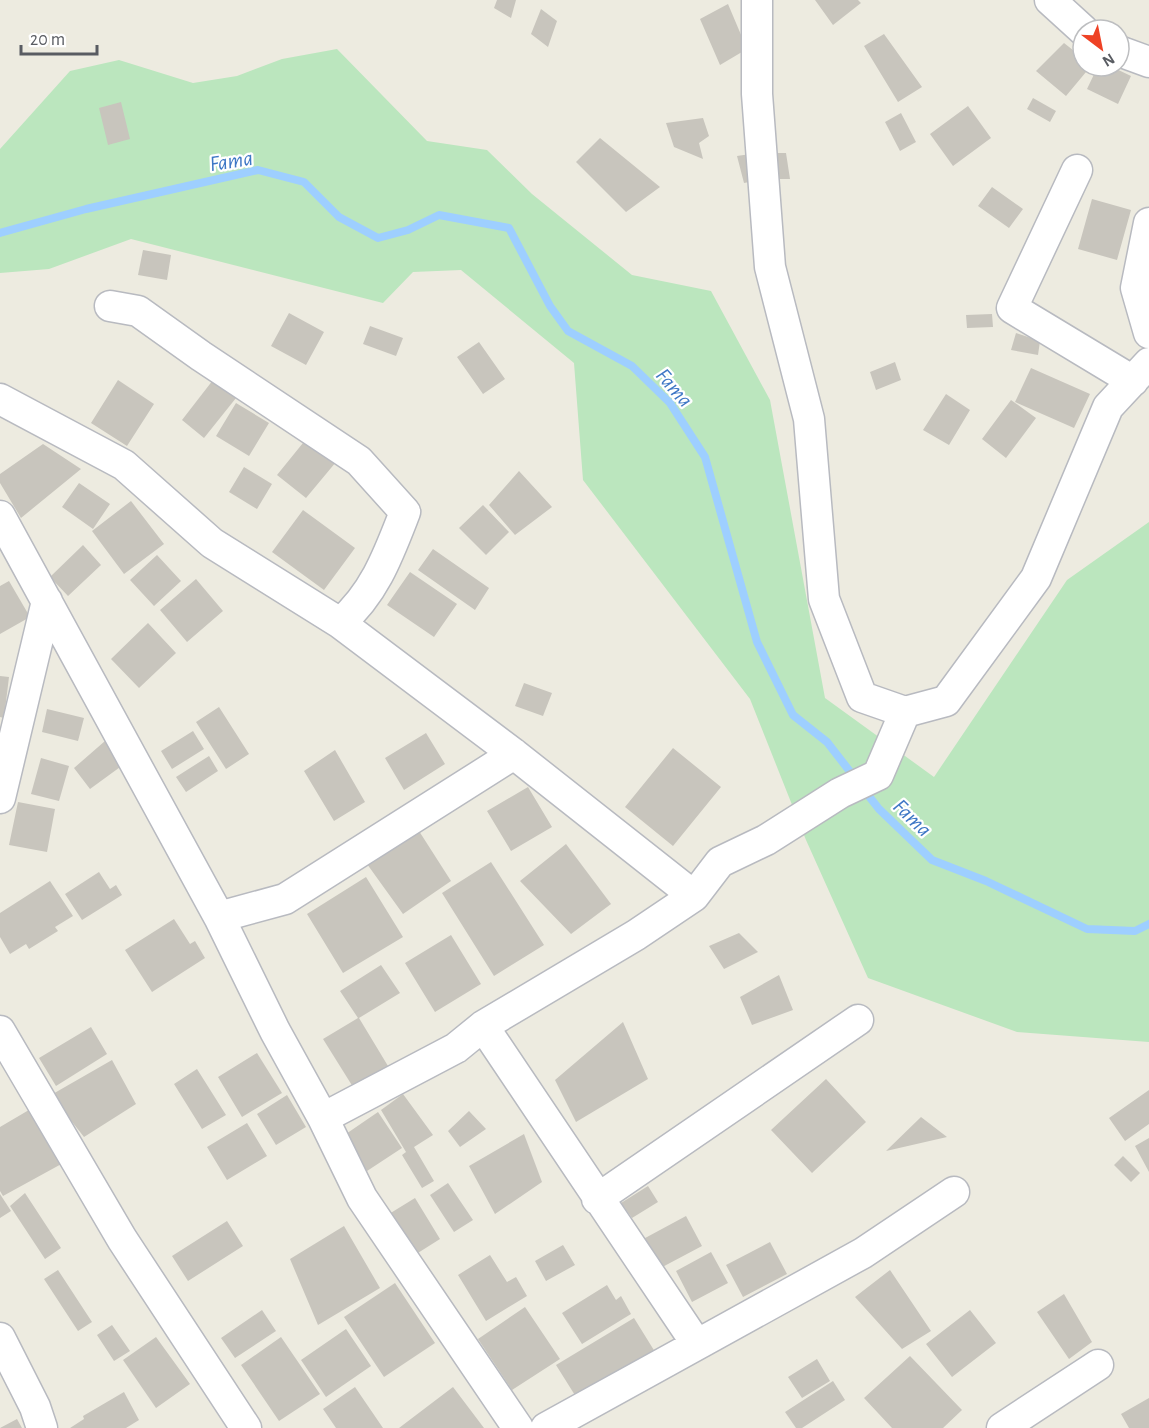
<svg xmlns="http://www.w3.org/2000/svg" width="1149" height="1428" font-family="'Alegreya Sans',sans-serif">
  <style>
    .green { fill: #bbe6be }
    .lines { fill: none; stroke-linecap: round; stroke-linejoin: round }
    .stream { stroke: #9ecfff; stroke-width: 8 }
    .building { fill: #c8c5bd }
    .minor-casing { stroke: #b8bac0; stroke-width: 33 }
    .minor { stroke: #fff; stroke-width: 30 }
    .labels { text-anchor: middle; stroke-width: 4.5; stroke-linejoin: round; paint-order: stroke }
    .water-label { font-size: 22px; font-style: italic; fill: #3e77c5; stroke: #fff }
  </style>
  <rect width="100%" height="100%" fill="#edebe0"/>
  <path class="green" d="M337,49L427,141L487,150L532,194L632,275L711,291L770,400L825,698L934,777L1067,580L1149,522V1042L1017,1032L868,978L806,840L750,699L583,480L574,363L461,270L413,272L383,303L131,239L49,269L0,273V149L70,71L119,60L193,83L237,76L282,59Z"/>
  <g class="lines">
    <path class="stream" d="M0,233L86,209L258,170L304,182L339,217L378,238L408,230L439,215L509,228L550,306L568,331L632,366L670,403L705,457L757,642L793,715L827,742L855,778
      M864,790L879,809L932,860L986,881L1087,929L1135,931L1149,924"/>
  </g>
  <path class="building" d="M497,0H516L511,18L494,8Z
    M815,0H858L861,3L833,25Z
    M728,4L747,49L720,65L700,19Z
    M541,9L557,21L548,47L531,34Z
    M884,34L922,87L898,102L864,46Z
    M1064,43L1083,58V66H1091L1066,96L1036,71Z
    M1098,66H1110L1131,76L1118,104L1087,89Z
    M1033,98L1056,111L1050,122L1027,109Z
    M121,102L130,139L108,145L99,108Z
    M968,106L991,138L953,166L930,134Z
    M901,113L916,142L900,151L885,122Z
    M703,118L709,136L699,143L703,159L674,147L666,123Z
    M600,138L660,187L626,212L576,162Z
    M757,153L760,180L744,183L737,156Z
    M767,153H786L790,179H769Z
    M992,187L1023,209L1009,228L978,206Z
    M1092,199L1131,210L1117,260L1078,249Z
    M143,250L171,255L167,280L138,275Z
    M289,313L324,332L306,365L271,346Z
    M992,314L993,327L967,328L966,315Z
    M370,326L403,338L396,356L363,344Z
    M1016,333L1040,341L1038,355L1011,350Z
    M479,342L505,379L483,394L457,357Z
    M895,362L901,380L876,390L870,372Z
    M1031,368L1090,394L1074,428L1015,402Z
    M118,380L154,404L127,446L91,423Z
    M213,380L236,398L204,438L182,420Z
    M946,394L970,410L949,445L923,430Z
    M1011,400L1036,418L1006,458L982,439Z
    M236,403L269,423L249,456L216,436Z
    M307,438L336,462L306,498L277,475Z
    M43,444L81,469L21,518L0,483V474Z
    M244,467L272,484L257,509L229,492Z
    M519,471L552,507L515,535L489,505Z
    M79,483L110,504L93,529L62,507Z
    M131,501L164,544L124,574L92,531Z
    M483,505L509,532L486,555L459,528Z
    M303,510L355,548L324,590L272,552Z
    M83,545L101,565L68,596L50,577Z
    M433,549L489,588L475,610L418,570Z
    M157,555L181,581L154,606L130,580Z
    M410,572L457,604L434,637L387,605Z
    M196,579L223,611L187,642L160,610Z
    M9,581L30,617L0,634V586Z
    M148,623L176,653L139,688L111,659Z
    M0,676L9,677L4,718L0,717Z
    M524,683L552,693L543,716L515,706Z
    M219,707L249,754L226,769L196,722Z
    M47,709L84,718L78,741L42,732Z
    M193,731L204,749L172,769L161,751Z
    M426,733L445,764L404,790L385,758Z
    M105,741L127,762L90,789L74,768Z
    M673,748L721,787L673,846L625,807Z
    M335,750L365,802L334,821L304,771Z
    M209,756L218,771L186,792L176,777Z
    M41,758L69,766L59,801L31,794Z
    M528,787L552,827L511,851L487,811Z
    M18,802L55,809L47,852L9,845Z
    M419,831L451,881L403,914L367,864Z
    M566,844L611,904L571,934L520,881Z
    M491,862L544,945L494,976L442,893Z
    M99,872L110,889L116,885L122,895L82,920L65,894Z
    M366,877L403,937L343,973L307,914Z
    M50,881L73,916L55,927L58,931L29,949L26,944L10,954L0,937V913Z
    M174,919L190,944L195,941L205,958L152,992L125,950Z
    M739,933L758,952L724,969L709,946Z
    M451,935L481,984L435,1012L405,963Z
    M381,965L400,993L359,1018L388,1066L353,1087L323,1039L358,1018L340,991Z
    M779,975L793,1010L752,1025L740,997Z
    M623,1022L648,1079L576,1122L555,1080Z
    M91,1027L107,1054L56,1086L39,1058Z
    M257,1053L282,1093L242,1117L218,1077Z
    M112,1060L136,1104L84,1137L51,1095Z
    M197,1069L226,1115L202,1129L174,1084Z
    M826,1079L866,1122L812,1173L771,1130Z
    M1149,1090V1124L1125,1141L1109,1118Z
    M403,1094L433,1135L414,1147L434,1181L422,1188L402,1155L406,1152L381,1110Z
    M287,1095L306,1127L276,1145L257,1114Z
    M34,1107L65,1162L3,1196L0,1191V1127Z
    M469,1111L486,1129L460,1147L448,1131Z
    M378,1112L402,1148L367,1171L343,1136Z
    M921,1117L947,1137L886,1151Z
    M247,1123L267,1156L227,1180L207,1147Z
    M524,1134L542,1182L495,1214L469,1166Z
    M1149,1138V1172L1135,1146Z
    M1123,1156L1140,1173L1131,1182L1114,1165Z
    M448,1183L473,1220L454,1232L430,1195Z
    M648,1186L658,1202L632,1218L621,1203Z
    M25,1193L61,1248L45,1259L10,1206Z
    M0,1194L11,1211L0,1218Z
    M415,1198L440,1239L402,1263L376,1222Z
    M686,1216L702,1246L636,1281L621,1251Z
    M227,1221L243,1246L188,1281L172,1256Z
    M344,1226L380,1288L318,1325L290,1259Z
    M770,1242L787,1274L743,1297L726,1265Z
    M563,1245L575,1265L546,1281L535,1261Z
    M711,1252L728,1283L692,1302L676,1271Z
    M490,1255L507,1282L516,1277L527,1296L486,1321L458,1275Z
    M58,1270L92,1322L78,1331L44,1279Z
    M890,1270L931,1331L902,1349L855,1297Z
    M395,1283L435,1343L384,1377L344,1317Z
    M607,1285L616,1300L621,1296L631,1314L582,1344L562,1313Z
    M1064,1294L1092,1342L1069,1359L1037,1312Z
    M525,1307L560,1359L512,1390L478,1339Z
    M262,1310L276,1331L235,1358L221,1338Z
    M970,1310L996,1343L952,1377L926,1344Z
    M634,1318L665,1368L588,1416L556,1365Z
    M112,1325L130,1351L114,1361L97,1335Z
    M346,1329L371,1366L326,1397L301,1360Z
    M156,1337L190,1384L156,1408L123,1360Z
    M281,1337L320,1394L279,1421L241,1365Z
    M910,1356L962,1410L943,1428H892L864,1398Z
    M817,1359L830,1381L802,1398L788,1377Z
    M833,1381L845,1400L802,1428H796L785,1412Z
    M355,1387L383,1428H336L323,1409Z
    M453,1387L484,1428H399Z
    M124,1392L139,1420L126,1428H70L84,1419L83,1416Z
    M1149,1398V1428H1129L1121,1414Z
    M17,1419L22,1428H0Z"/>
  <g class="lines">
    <g class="minor-casing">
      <path id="minor" d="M757,0V94L770,267L809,419L824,599L862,697L905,712
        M1050,0L1083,30
        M1119,51L1149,62
        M1077,170L1012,308L1133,381
        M1149,223L1136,288L1149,333
        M0,399L124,465L212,543L340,623C375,593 389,553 405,512L359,461L201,356L138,311L110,306
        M0,516L219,917L275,1031L323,1118L362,1198L518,1428
        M340,623L514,754L694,896
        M0,798L47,601
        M219,917L285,899L514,754
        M483,1026L696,1343
        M0,1031L122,1239L246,1428
        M323,1118L456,1048L483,1026L636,935L694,896L720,862L766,840L840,793L878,775L905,712L946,701L1036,578L1108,407L1149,363
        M597,1199L858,1020
        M0,1338L35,1407L42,1428
        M546,1428L863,1253L954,1192
        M1002,1428L1098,1365"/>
    </g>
    <use href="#minor" class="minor"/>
  </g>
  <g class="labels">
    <g class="water-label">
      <text transform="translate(231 160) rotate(-9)" y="8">Fama</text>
      <text transform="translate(675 387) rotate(49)" y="8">Fama</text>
      <text transform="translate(913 817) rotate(44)" y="8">Fama</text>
    </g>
  </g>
  <g transform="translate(1101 48) rotate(148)"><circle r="28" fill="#ffffff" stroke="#bdbec0" stroke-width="1.5"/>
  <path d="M0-4.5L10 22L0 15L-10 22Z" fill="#ee4225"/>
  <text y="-9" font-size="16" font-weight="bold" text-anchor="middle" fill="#595c62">N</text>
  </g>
  <path d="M21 45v9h76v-9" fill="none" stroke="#595c62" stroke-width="3"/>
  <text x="30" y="45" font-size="18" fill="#595c62" stroke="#ffffff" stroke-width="4.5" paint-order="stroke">20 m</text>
</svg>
